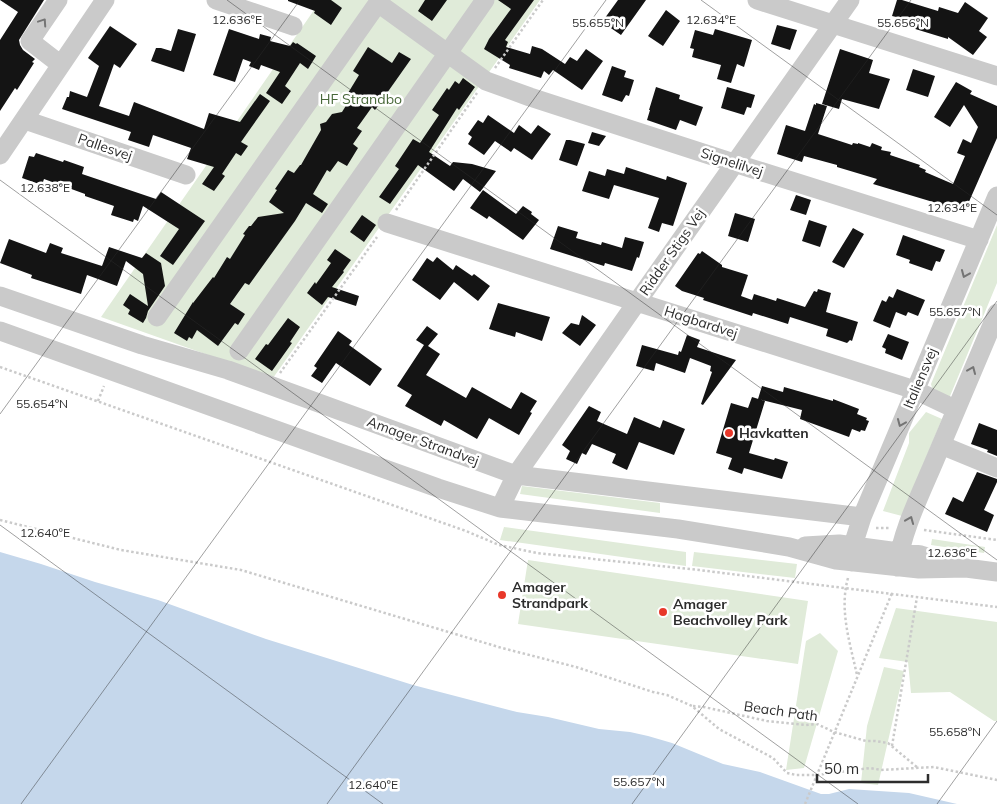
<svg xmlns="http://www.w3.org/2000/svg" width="997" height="804" font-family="Mulish,sans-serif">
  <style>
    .green { fill: #e0ebd9 }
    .water { fill: #c5d7eb }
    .building { fill: #141414 }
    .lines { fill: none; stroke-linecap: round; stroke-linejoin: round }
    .path { stroke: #cacaca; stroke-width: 2.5; stroke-dasharray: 2.5 2.5; stroke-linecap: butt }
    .minor { stroke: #cacaca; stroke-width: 19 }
    .oneway { stroke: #747474 }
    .ticks { fill: none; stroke: #2d2d2d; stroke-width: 1; stroke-opacity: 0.45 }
    .poi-dot { fill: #e8382a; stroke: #fff; stroke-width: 2 }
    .labels { text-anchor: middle; stroke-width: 5; stroke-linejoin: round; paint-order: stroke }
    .park-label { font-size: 14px; fill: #49693a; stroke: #fff }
    .street-label { font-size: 14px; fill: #2d2d2d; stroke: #fff }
    .poi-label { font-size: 14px; font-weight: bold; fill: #2d2d2d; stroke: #fff; text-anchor: start }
    .ticks-label { font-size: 12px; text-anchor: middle; fill: #2d2d2d; stroke: #fff; stroke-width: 5; stroke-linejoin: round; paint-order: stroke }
  </style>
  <rect width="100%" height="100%" fill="#fff"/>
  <path class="green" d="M321,0H540L273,378L101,317Z
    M997,225V283L948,401L934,395L931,384Z
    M926,412L942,419L902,516L883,511L909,443V433Z
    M522,486L660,503V513L520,494Z
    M504,527L686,552V566L500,540Z
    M932,539L985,547L984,553L931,545Z
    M694,552L797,564L795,578L692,566Z
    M528,560L808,601L798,664L518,624Z
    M896,608L997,622V721H994L950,692L911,693L908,662L879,658Z
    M820,633L838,651L804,768L786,770L806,641Z
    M884,667L904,671L878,785L861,783L867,726Z"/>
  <path class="water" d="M0,552L41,564L95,582L158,600L266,639L413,685L517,712L548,717L599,729L630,732L648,736L672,743L723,764L760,772L821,794H829L849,789L909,793L957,804H0Z"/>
  <path class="building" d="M0,0H44L19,40L20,45L23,50L35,59L32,62L34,63L17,90L15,88L0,111V40L18,12Z
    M288,0H331L342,8L331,25L314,13L315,11L288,1Z
    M425,0H447L432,21L418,11Z
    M498,0H534L505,40L508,42L506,47L530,54L532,46L542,49L565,64L570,57L577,61L586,49L603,61L582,90L553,70L549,75L544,71L541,78L509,68L510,65L484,49L489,39L511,9Z
    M618,0H646L621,35L602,22Z
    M897,0H902L938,11L939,7L958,13L965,2L988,18L979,31L987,37L973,55L948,37V39L912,28L914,21L892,16Z
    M666,10L680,21L663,46L648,36Z
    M777,25L797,30L790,50L771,44Z
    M110,26L137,44L120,68L114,64L99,106L129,116L134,102L204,129L209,113L240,122L260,94L270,101L241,142L248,146L241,156L236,153L222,174L225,176L214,191L202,184L214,167L187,159L191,148L153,135L149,147L128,140L131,132L62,109L67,97H69L70,91L87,97L99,66L88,58Z
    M178,29L196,34L184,72L151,61L156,48H161L171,51Z
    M229,29L259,39L260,34L271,37L270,41L290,46L293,42L296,44L297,43L316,56L308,69L300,63L285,86L291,91L282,104L266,93L280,72L261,65L259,70L249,66L251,62L243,59L235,82L213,75Z
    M715,29L752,40L744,67L737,64L731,83L717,79L721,65L692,57L694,49L690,48L695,30L713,35Z
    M368,47L392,63L399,52L411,59L375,110L372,107L357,128L362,131L353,144L358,148L347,166L338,161L330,172L327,170L313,194L328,204L322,213L306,203L295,221L249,285L245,283L230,304L245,314L238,325L235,323L218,346L197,330L192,339L189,337L187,341L174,333L193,302V303L213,277L214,278L227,257L230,259L245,235L243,234L249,226H251L258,217L284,213L269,202L277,190L275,189L288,170L294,173L300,165H301L321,130L320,124L326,122L332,114L342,112L352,96L348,93L359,75L353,71Z
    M840,49L873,60L869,73L890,79L879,109L842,99L839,109L822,104Z
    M612,66L626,71L624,77L634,80L629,96L626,95L622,102L602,95Z
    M913,69L935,76L928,97L906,90Z
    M463,78L475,87L459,110L457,108L429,152L450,166L453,162L472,164L496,171L480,192L463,179L454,191L418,165L390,204L379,197L399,169L395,166L413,139L420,143L439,115L432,110L447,88L449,90L455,81L459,84Z
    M956,82L972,91L970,94L997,106V138L964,213L954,209L953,211L933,202L873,184L877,179L837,167V165L804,156L802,162L777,154L786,125L805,131L814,104L816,105V103L827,106L818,134L852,145L853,143L858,144V143L870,147L872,143L882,147L881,150L891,152L890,155L920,165L919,167L926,170L925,172L953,184L965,156L957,153L963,139L971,143L978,127L964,105L950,127L934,117Z
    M656,87L680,95L679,99L703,107L696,126L680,120L676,130L647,120L650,110H649Z
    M727,87L755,95L751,108L747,107L744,115L721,108Z
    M488,115L514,133L519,125L531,134L538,125L551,134L532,160L514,148L511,152L495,141L484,155L468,144L472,137L468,134L478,120L483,123Z
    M592,132L606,136L599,146L588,143Z
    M566,140H570L585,144L577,166L559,160Z
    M36,153L63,162L64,160L84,167L82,174L156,199L161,192L205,221L173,265L160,256L179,229L143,206L138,221L134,219L133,222L111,215L114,206L85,196V194L44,179L42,185L22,178L29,156L34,157Z
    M626,167L666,180L667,176L687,183L673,226L662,223L659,232L648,228L659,198L614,185L609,199L582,191L589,171L605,176L607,169L624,174Z
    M483,190L516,214L523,206L532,212L531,214L539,220L523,240L489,216L487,219L470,208Z
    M796,195L811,200L806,215L790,210Z
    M735,213L755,219L748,242L728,236Z
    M362,215L376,225L364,242L350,232Z
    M809,220L827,226L820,247L802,241Z
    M558,226L578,232L576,238L601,245L602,242L622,248L625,237L644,242L639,258L637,257L632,271L605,263L604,266L550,249Z
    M853,228L864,234L844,268L832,262Z
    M903,235L945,250L940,262L936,261L932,271L909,263L910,260L896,255Z
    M9,239L46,253L50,243L63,248L61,253L102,266L109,247L142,258L146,253L161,263L165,286L148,311L146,318L143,323L128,314L130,310L123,305L130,294L148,306L143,274L126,261L117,286L87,275L81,294L31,278L32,275L0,263Z
    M335,249L351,260L343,271L344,272L332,287L359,296L356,306L328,297L322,305L307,293L315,282L316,284L331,263L327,260Z
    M702,251L722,265V267L748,275L741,296L752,300L754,294L776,301L777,298L805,307L814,291L817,292L818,289L831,293L826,312L858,322L852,341L850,340L847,343L826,336L828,329L790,317L788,324L753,313L752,316L703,300L704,298L682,291L675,286L698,253L700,254Z
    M437,257L453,270L456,265L472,276L474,274L490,286L478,301L454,282L440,300L412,280L427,258L433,262Z
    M897,289L925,300L918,316L908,312L906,316L896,312L890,328L873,321L882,300L886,302L889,296L893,298Z
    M498,303L550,317L542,341L516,332L515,337L489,329Z
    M582,315L596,325L580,346L562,333L571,323L579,325Z
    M288,318L300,327L290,342L292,343L272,371L255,359L266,344L268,345Z
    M427,326L438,334L428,346L440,354L426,375L466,398L472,387L511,409L521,392L537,401L530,412L532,413L519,435L489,418L477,439L444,420L441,426L405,406L412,395L397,386L424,345L416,340Z
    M338,331L352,341L349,345L382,369L370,386L336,363L322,383L311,376L317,368L314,366Z
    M888,334L909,342L902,360L885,353L886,349L882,347Z
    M687,335L700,340L697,347L736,360L703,405L701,404L712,372L710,371L711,366L690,358L685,373L656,363L654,371L636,366L642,345L678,355L679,351L681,352Z
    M762,386L783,392L784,387L833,401V399L859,409L857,414L867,418L866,420L869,421L865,431L861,430L860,432L852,429L849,437L800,419L802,410L758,399Z
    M752,397L765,401L749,453L774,460L775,458L788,462L782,479L744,468L742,474L728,469L732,458L716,453L731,403L748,408Z
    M589,406L601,412L597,421L627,434L634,417L660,428L663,420L685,429L674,455L639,442L627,470L612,463L616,454L592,444L586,455L582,453L577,464L566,459L570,451L562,445Z
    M979,423L997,430V456L987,452L988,450L971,444Z
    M977,472L997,479V482L984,510L994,515L987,532L945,514L953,497L963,502Z"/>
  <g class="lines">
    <path class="path" d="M495,68L543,0
      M396,210L477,93
      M0,367L466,531L499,545L537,553L699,570L997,607
      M280,373L377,237
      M98,401L104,386
      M0,520L121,550L241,570L502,648L576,667L653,692L667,695L692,706L719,729L773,758L787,773L796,775H817L870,768L881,770L934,767L997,780
      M876,528H891
      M924,530L997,540
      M848,578C839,610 850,643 857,675
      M693,706L704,707L767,721L805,725L817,724L834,732L866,741H875L888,743L918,768
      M892,746L917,597
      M805,804L892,593"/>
    <path class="minor" d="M58,0L30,41L61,65
      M216,0L293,26
      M757,0L997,76
      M378,3L486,81L530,97L734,163L979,240
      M25,120L186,175
      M0,155L105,0
      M387,223L915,390L955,409
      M0,296L142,345L228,370L516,475L862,517
      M157,317L380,0
      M0,331L438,488L500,508L678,529L789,547L836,560L919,569L966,568L997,572
      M239,351L485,0
      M941,445L997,468
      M500,508L516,475L637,302L850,0
      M805,546L839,544L921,555L948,563
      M852,562L855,539L862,517L997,196
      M897,567C902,531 920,495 934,462C955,412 976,362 997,313"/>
  </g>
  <defs><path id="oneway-chevron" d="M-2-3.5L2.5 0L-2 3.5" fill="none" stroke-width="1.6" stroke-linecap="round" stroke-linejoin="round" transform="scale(1.25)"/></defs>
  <g class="oneway">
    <use href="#oneway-chevron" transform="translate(43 22) rotate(-56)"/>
    <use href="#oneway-chevron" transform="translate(965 274) rotate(113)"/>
    <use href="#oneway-chevron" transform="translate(972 370) rotate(-67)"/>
    <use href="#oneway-chevron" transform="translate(901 423) rotate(113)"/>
    <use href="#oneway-chevron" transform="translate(910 520) rotate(-68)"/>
  </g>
  <path class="ticks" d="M227,0L997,560M701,0L997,215M0,180L858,804M0,414L300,0M0,525L383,804M21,804L606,0M327,804L911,0M632,804L997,301M937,804L997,721"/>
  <g class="poi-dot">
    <circle cx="729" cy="433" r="5"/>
    <circle cx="502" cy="595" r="5"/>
    <circle cx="663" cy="612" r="5"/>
  </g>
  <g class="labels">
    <g class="park-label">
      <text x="361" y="104">HF Strandbo</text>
    </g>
    <g class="street-label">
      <text transform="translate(105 147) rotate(19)" y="5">Pallesvej</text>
      <text transform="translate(732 162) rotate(18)" y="5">Signelilvej</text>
      <text transform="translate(672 252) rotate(-55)" y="5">Ridder Stigs Vej</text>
      <text transform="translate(701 322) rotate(18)" y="5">Hagbardvej</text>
      <text transform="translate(920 378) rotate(-67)" y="5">Italiensvej</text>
      <text transform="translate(423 441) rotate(20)" y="5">Amager Strandvej</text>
      <text transform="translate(781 711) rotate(8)" y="5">Beach Path</text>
    </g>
    <g class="poi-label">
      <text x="739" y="438">Havkatten</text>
      <text x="512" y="592">Amager<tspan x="512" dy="16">Strandpark</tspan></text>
      <text x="673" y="609">Amager<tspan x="673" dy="16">Beachvolley Park</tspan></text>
    </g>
  </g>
  <g class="ticks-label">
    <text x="237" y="24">12.636°E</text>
    <text x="711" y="24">12.634°E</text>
    <text x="598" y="27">55.655°N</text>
    <text x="903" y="27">55.656°N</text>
    <text x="45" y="192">12.638°E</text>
    <text x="952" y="212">12.634°E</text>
    <text x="955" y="316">55.657°N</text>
    <text x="42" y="408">55.654°N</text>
    <text x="45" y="537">12.640°E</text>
    <text x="952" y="557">12.636°E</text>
    <text x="955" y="736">55.658°N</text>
    <text x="639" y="786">55.657°N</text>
    <text x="373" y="789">12.640°E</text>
  </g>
  <path d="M817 774v8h111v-8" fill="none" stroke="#2d2d2d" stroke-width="2.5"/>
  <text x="824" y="774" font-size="15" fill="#2d2d2d" stroke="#ffffff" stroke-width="4" paint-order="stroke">50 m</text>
</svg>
